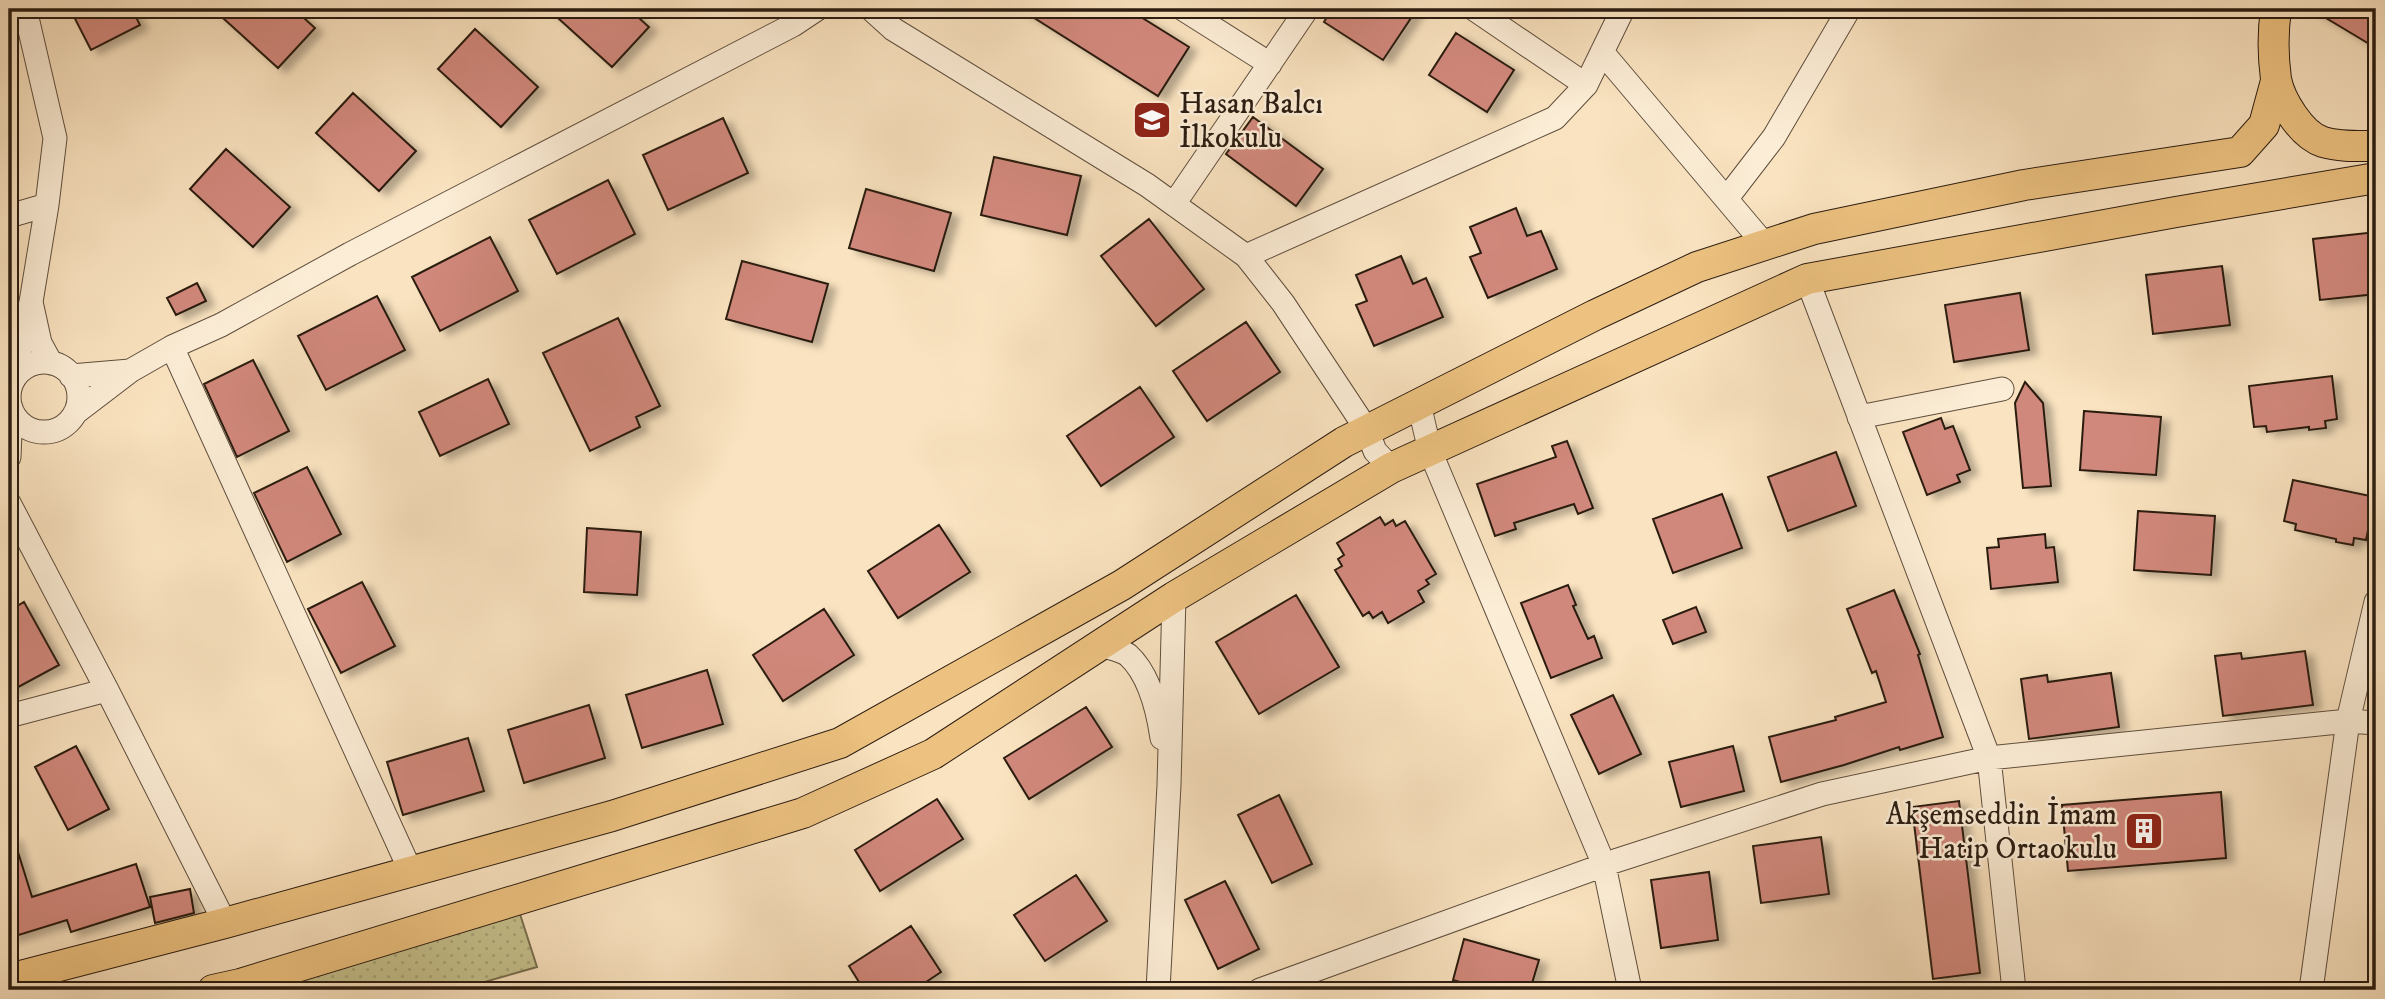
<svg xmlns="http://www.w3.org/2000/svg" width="2385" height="999" font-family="'IM FELL DW Pica',serif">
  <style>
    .park { fill: url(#park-dots); stroke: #786e4f; stroke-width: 2 }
    .building { fill: #d1887c; stroke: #2b1c11; stroke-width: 2; filter: url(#shadow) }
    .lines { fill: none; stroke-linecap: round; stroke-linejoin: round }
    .minor-casing { stroke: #5f4e3d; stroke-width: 25 }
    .major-casing { stroke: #2b1c11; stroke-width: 32 }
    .minor { stroke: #fcedd6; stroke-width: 23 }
    .major { stroke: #edc280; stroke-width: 30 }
    .labels { text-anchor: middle; stroke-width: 5; stroke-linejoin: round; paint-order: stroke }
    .poi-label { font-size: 30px; fill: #2b1c11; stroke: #fcedd6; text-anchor: start }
  </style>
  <defs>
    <pattern id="park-dots" width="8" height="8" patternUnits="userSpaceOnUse" patternTransform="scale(1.75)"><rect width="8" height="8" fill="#c5c18d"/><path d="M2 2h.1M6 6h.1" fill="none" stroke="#a9a579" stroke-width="1.8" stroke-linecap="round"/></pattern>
    <filter id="shadow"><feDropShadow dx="8" dy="4.5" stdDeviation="3.5" flood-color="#0004"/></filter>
  </defs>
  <rect width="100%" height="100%" fill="#fae3c0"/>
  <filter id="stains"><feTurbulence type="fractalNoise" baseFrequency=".00286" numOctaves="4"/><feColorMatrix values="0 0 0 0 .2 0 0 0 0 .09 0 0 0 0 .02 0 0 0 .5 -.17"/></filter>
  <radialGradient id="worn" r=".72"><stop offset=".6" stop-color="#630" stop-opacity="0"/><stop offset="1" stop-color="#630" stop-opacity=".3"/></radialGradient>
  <path class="park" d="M520,914L537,967L456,990H256Z"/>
  <path class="building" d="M70,9H132L140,25L91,50Z
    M213,9H294L315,28L278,68Z
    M548,9H629L649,27L612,67Z
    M1020,9H1128L1189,47L1158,96Z
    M1332,9H1417L1383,60L1324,22Z
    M2311,9H2376V48Z
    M475,29L538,87L501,127L438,69Z
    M1456,33L1514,70L1487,112L1429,75Z
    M353,93L416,151L379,191L316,133Z
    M1253,117L1323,169L1296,206L1226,154Z
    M723,118L748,173L668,210L643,155Z
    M226,149L290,207L253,247L190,189Z
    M994,157L1081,176L1067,235L981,215Z
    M608,180L635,234L557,274L529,220Z
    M866,189L951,213L934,271L849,248Z
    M1516,208L1527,236L1541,231L1557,269L1488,298L1470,257L1481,253L1470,227Z
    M1149,219L1204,289L1156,326L1101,256Z
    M2376,232V294L2320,300L2313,239Z
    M490,237L518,291L440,331L412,277Z
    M1401,256L1413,284L1426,278L1443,317L1374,346L1356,305L1367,301L1356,275Z
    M742,261L828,284L812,342L726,319Z
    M2222,266L2230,325L2153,334L2146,275Z
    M197,283L206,301L176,315L167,298Z
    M2020,293L2029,350L1954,362L1945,305Z
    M377,296L405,350L326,390L298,336Z
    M618,318L660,406L636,417L640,427L590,451L543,353Z
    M1246,322L1280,372L1207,421L1173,371Z
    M253,360L289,431L237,457L204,384Z
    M2332,376L2337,419L2325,421L2326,428L2309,430V427L2267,432L2266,426L2254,427L2249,386Z
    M488,379L509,424L440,456L419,412Z
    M2025,382L2043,403L2051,486L2023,488L2015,403Z
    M1140,387L1174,437L1101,486L1067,436Z
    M2084,411L2161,417L2156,475L2080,470Z
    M1941,418L1945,429L1953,426L1970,470L1957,475L1960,482L1927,495L1903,432Z
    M1567,441L1593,508L1578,514L1574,504L1514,523L1516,529L1495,536L1477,484L1556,457L1552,446Z
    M1836,452L1856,506L1788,531L1768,477Z
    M307,467L341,534L287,562L254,493Z
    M2293,480L2375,497L2366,540L2354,538L2353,545L2336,542V539L2295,530L2296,524L2284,521Z
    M1722,494L1742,548L1673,573L1653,519Z
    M2138,511L2215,516L2211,575L2134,570Z
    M1380,517L1385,525L1393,520L1396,526L1405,521L1436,574L1426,580L1429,584L1418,591L1424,602L1388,623L1382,612L1373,618L1369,612L1363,616L1335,570L1342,566L1338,559L1344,555L1337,543Z
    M939,525L970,572L898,618L868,571Z
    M587,528L641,532L637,595L584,592Z
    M2045,534L2046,548L2054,547L2058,582L1991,589L1987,548L1999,547L1998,539Z
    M362,582L395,646L341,673L308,609Z
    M1568,585L1576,605L1573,606L1588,639L1594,636L1602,658L1551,678L1521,603Z
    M1894,590L1920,654L1918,655L1943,737L1900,750L1899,747L1844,765L1781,782L1769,737L1836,720L1835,717L1886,702L1876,671L1872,673L1847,609Z
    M1296,595L1339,667L1259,714L1216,642Z
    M24,602L59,665L9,692V611Z
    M1696,607L1706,632L1673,644L1663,620Z
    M824,609L854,655L783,701L753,655Z
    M2305,651L2313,705L2223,716L2215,656L2241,653L2242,659Z
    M707,670L723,724L642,748L626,695Z
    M2111,673L2119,727L2029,739L2021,679L2047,675L2048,682Z
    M1613,695L1641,754L1599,774L1571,715Z
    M589,705L605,758L524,783L508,730Z
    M1086,707L1112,747L1029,799L1004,758Z
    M468,738L484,791L403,815L387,762Z
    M76,746L109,809L68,830L35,767Z
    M1733,746L1744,791L1681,807L1669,762Z
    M2221,792L2226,858L2068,871L2062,805Z
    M1279,795L1312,864L1272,883L1238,815Z
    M937,799L963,839L880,891L855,850Z
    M1959,801L1980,973L1933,979L1912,807Z
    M13,836L32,897L136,864L150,907L71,932L67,920L9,938V837Z
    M1821,837L1829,894L1761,903L1753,846Z
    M1709,872L1718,940L1661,948L1651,880Z
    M1076,875L1107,921L1045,961L1014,915Z
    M1225,881L1259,949L1218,969L1185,900Z
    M190,889L194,913L155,923L150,897Z
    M911,926L941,972L914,990H864L849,966Z
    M1464,939L1539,960L1530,990H1487L1453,980Z"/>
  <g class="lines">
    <g class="minor-casing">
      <path id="minor" d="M25,9L55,138L47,205L31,302
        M871,9L893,29L1147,185L1246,256L1283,303L1367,430L1375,451L1391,468
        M1183,9L1270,64
        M1474,9L1586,85
        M1602,52L1765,245
        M1727,198L1774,137L1849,9
        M1174,204L1307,9
        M9,216L47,205
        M1246,256L1555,118L1586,85L1623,9
        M1807,279L1989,758L2014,990
        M172,347L411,872
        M9 397a35 35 0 1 1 70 0a35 35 0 1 1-70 0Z
        M130,371L172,347L221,325L350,254L793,25L817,9
        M19,372L20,348L31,302L40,343L51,363
        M71,376L130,371L75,413
        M1413,407L1422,417L1430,451L1604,865L1630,990
        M1859,417L2002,389
        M9,457L11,408
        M9,503L107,690L225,923
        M1101,645C1109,648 1121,650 1128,655C1149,674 1158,711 1162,738
        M9,716L107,690
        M1158,990L1169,785L1174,597
        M1260,990L1615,861L1822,794L1989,758L2348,721L2376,723
        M2311,990L2348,721L2376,602"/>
    </g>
    <g class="major-casing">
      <path id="major" d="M2276,9C2273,30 2273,57 2276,79C2280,100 2301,135 2323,142C2340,147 2359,146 2376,146
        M9,979L225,923L612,816L840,743L1122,585L1344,442L1595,315L1697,267L1814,229L2024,185L2240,152L2264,125L2276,81
        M213,990L240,984L803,813L933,754L1174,597L1391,468L1807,279L2176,212L2376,178"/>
    </g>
    <use href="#minor" class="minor"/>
    <use href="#major" class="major"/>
  </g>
  <defs>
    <g id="school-square" transform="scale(2.0125)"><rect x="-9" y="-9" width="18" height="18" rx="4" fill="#8f2418" stroke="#fcedd6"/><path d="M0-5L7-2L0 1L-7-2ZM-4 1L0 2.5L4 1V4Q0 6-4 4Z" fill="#fff"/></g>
    <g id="building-square" transform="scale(2.0125)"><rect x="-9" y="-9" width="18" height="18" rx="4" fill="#8f2418" stroke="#fcedd6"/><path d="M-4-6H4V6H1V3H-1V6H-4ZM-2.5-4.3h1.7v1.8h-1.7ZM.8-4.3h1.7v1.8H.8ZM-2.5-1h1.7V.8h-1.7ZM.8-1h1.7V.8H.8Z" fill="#fff"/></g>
  </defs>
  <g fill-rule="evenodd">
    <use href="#school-square" x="1152" y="120"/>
    <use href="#building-square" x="2144" y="831"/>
  </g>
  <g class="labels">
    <g class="poi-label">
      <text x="1179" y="113">Hasan Balcı<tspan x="1179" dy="34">İlkokulu</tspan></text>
      <text x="2117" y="824" text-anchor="end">Akşemseddin İmam<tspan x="2117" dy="34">Hatip Ortaokulu</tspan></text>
    </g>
  </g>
  <rect width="2385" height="999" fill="none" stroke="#fae3c0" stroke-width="35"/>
  <rect x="10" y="10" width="2364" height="978" fill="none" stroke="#2b1c11" stroke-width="3.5"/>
  <rect x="18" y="18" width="2350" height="964" fill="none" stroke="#2b1c11" stroke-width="2"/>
  <rect width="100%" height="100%" filter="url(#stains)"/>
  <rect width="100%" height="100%" fill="url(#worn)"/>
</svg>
